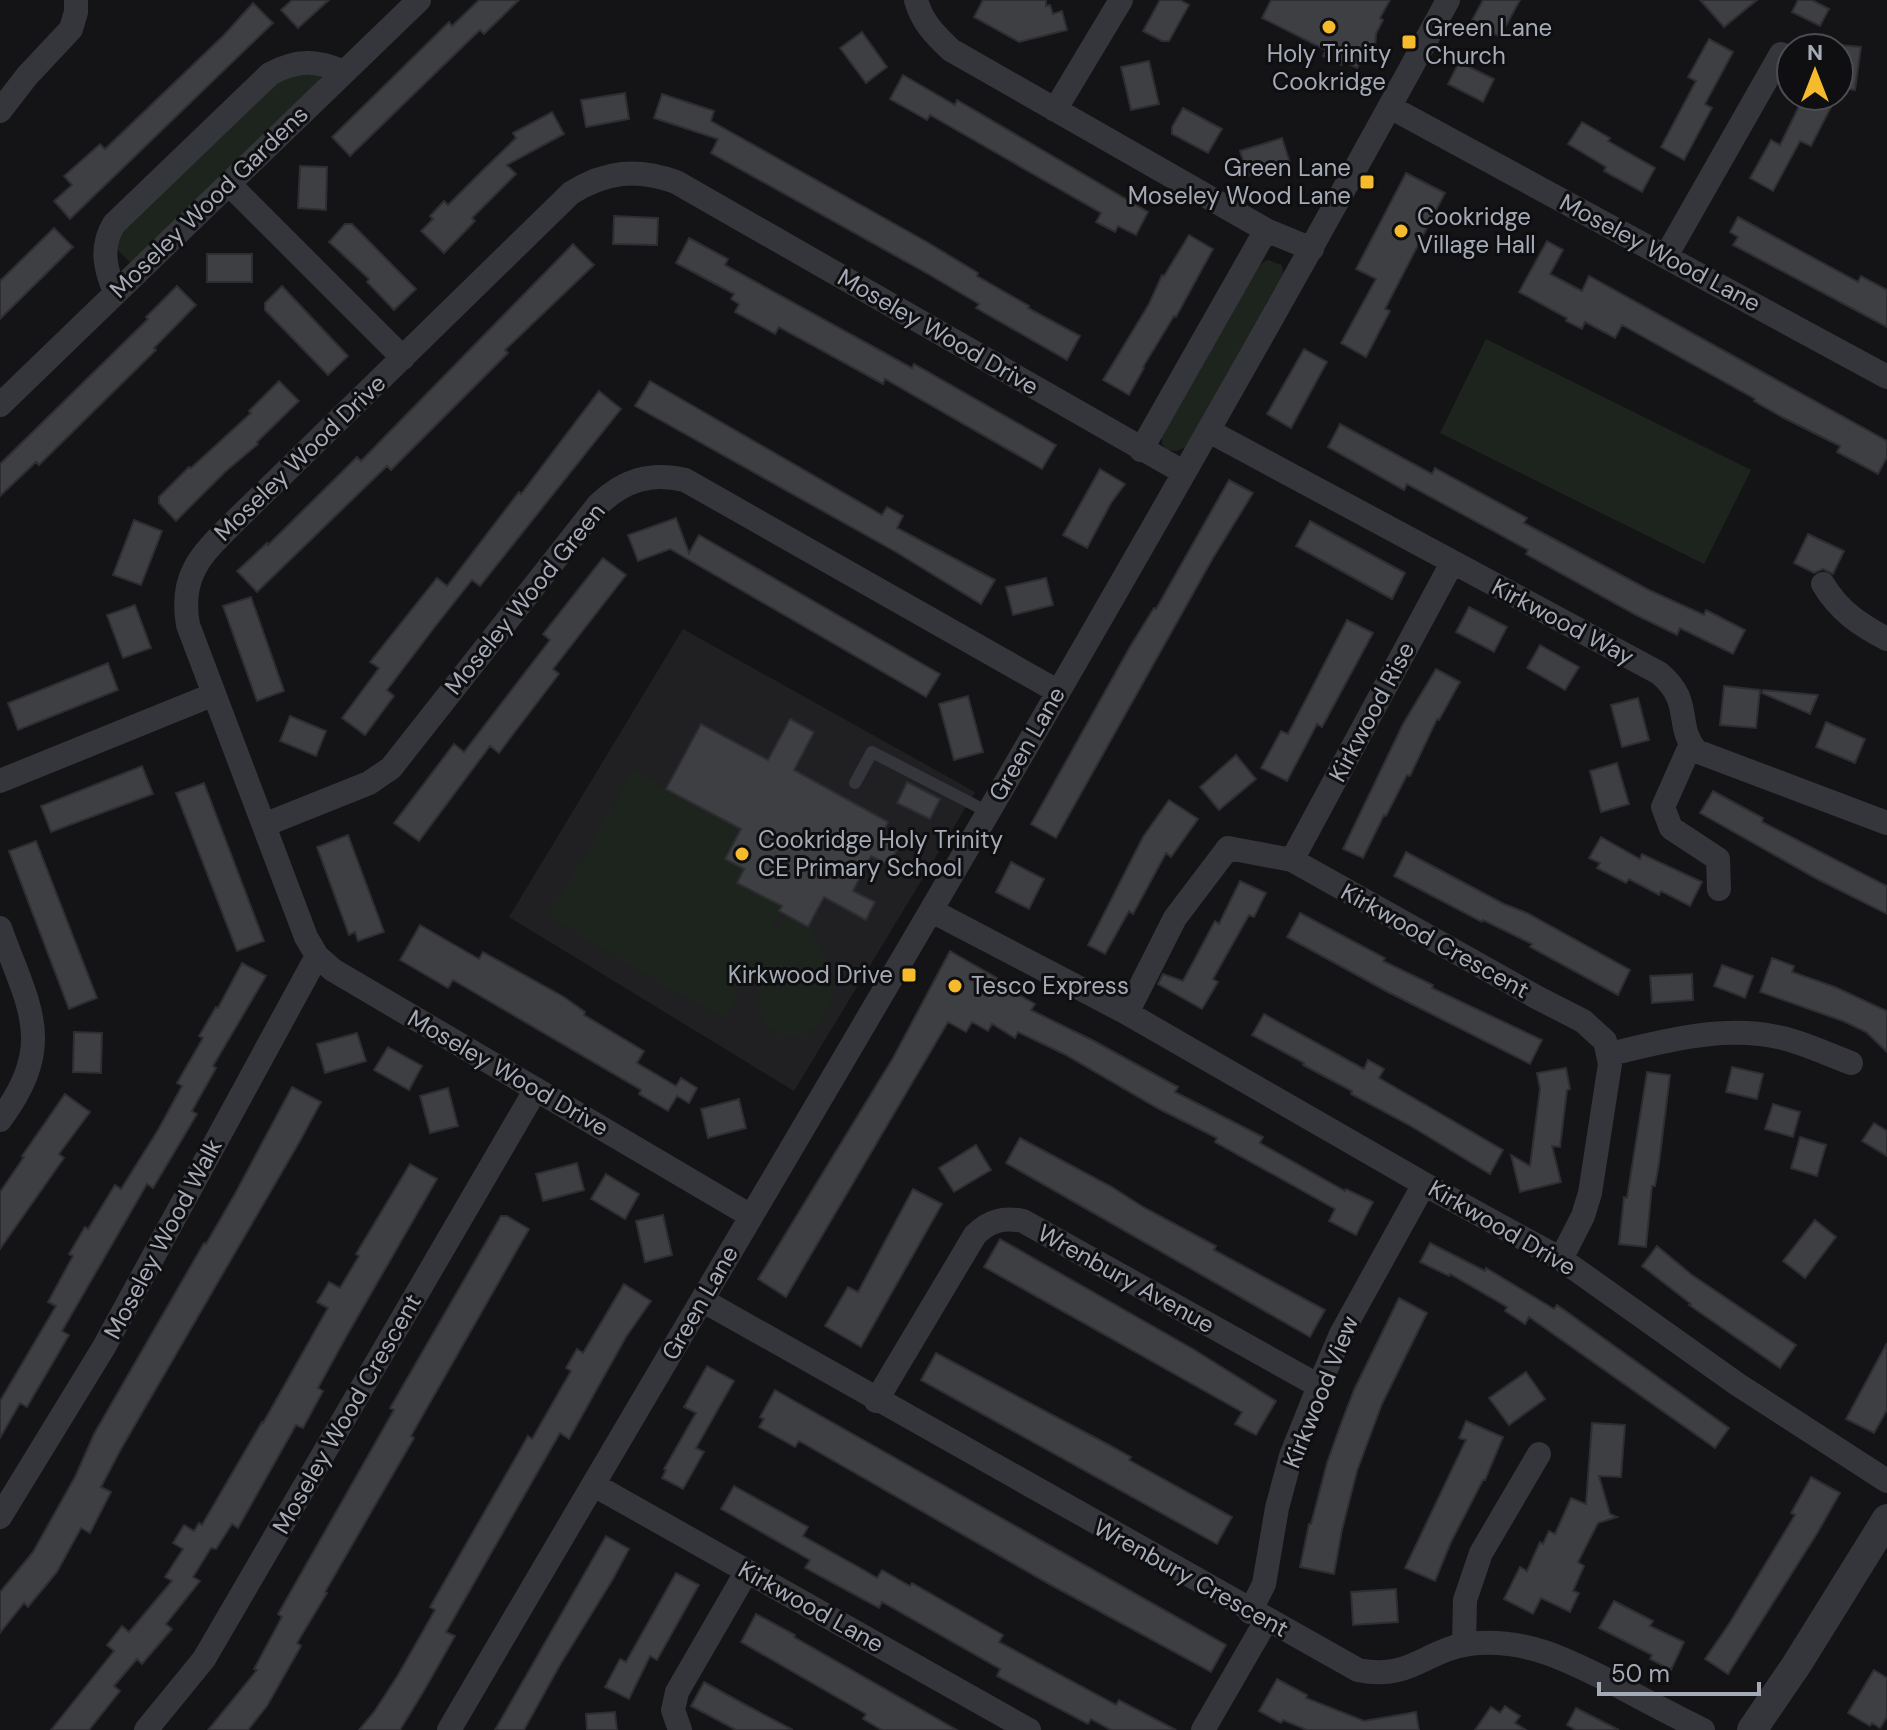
<svg xmlns="http://www.w3.org/2000/svg" width="1887" height="1730" font-family="'DM Sans',sans-serif">
  <style>
    .built { fill: #202023 }
    .green { fill: #1c241d }
    .building { fill: #3e3f43; stroke: #2e2e32; stroke-width: 2 }
    .lines { fill: none; stroke-linecap: round; stroke-linejoin: round }
    .service { stroke: #35363b; stroke-width: 12 }
    .minor { stroke: #35363b; stroke-width: 24 }
    .tertiary { stroke: #35363b; stroke-width: 30 }
    .poi-dot { fill: #f6bb2c; stroke: #0f0f11; stroke-width: 3 }
    .labels { text-anchor: middle; stroke-width: 6; stroke-linejoin: round; paint-order: stroke }
    .poi-label { font-size: 24px; fill: #a5aab7; stroke: #0f0f11; text-anchor: start }
    .street-label { font-size: 24px; fill: #a5aab7; stroke: #0f0f11 }
  </style>
  <rect width="100%" height="100%" fill="#141416"/>
  <path class="built" d="M683,629L975,792L794,1091L509,917Z"/>
  <path class="green" d="M296,69L322,75L318,82L134,262H130L116,249L121,233L279,77Z
    M1268,260L1282,265L1283,273L1186,447L1177,451L1167,450L1162,444V436L1257,270L1262,263Z
    M1486,339L1751,470L1704,564L1440,433Z
    M632,770L714,815L745,822L725,859L791,889L772,926L778,929L785,915C792,918 802,921 807,926C816,934 833,970 833,982C833,994 826,1018 816,1027C800,1044 767,1037 760,1015C756,1004 760,990 762,978L749,971L724,1018L670,989L548,916L597,834Z"/>
  <path class="building" d="M292,0H329L298,28L281,10Z
    M479,0H519L484,34L480,30L350,156L332,137L449,22L452,26Z
    M983,0H1046V6L1050,5L1053,14L1062,11L1067,30L1019,42L974,17Z
    M1160,0H1180L1189,5L1169,41H1162L1143,31Z
    M1271,0H1390L1380,18L1383,20L1376,34L1375,49L1362,58L1357,68L1343,61L1341,65L1323,56L1326,50L1262,18Z
    M1483,0H1520L1500,37L1471,22Z
    M1700,0H1757L1724,27Z
    M1798,0H1812L1829,9L1820,26L1792,12Z
    M253,3L273,23L70,219L54,201L72,185L64,176L100,144L105,149L224,35Z
    M862,32L887,67L866,83L840,48Z
    M1709,39L1733,52L1705,104L1712,108L1684,160L1661,147L1696,81L1688,77Z
    M1839,45L1861,47L1855,90L1839,88Z
    M1149,61L1159,104L1131,110L1121,67Z
    M1459,62L1494,79L1483,102L1448,84Z
    M903,75L955,105L957,100L1148,212L1136,235L1118,226L1115,232L1096,222L1101,213L930,115L927,120L890,99Z
    M625,93L629,119L586,127L581,100Z
    M662,94L714,111L711,121L927,242L978,273L977,276L1029,306L1028,308L1080,336L1067,360L976,308L979,304L928,274L711,153L718,139L654,118Z
    M1804,96L1831,107L1811,146L1800,141L1773,191L1750,178L1771,140L1780,145Z
    M1183,108L1222,129L1208,153L1172,134V127Z
    M552,112L564,134L507,165L516,174L472,218L475,221L444,253L421,231L433,219L430,216L444,201L448,205L482,171L516,138L513,133Z
    M1582,122L1610,138L1608,141L1655,168L1642,192L1604,171L1606,167L1568,144Z
    M1282,138L1290,163L1248,176L1240,151Z
    M300,166L327,167L326,210L298,208Z
    M1406,173L1445,193L1385,309L1390,311L1366,357L1341,343L1376,279L1356,269Z
    M614,216L658,218L657,245L613,244Z
    M1738,217L1858,282L1861,276L1887,290V327L1733,245L1738,237L1730,232Z
    M345,224H352L416,289L394,310L367,282L369,279L329,242Z
    M54,228L73,247L0,319V281Z
    M1189,235L1213,249L1176,317L1174,316L1143,367L1144,368L1129,395L1103,380L1149,304L1162,275L1164,276Z
    M689,238L728,259L725,265L912,368L914,364L1056,445L1042,469L885,379L883,384L779,327L775,334L735,312L739,304L731,299L734,294L676,263Z
    M1547,241L1563,250L1550,274L1582,291L1589,276L1887,441V457L1878,474L1837,452L1840,446L1782,417L1754,401L1755,399L1622,325L1615,338L1585,322L1582,329L1566,321L1567,318L1519,292Z
    M573,244L594,265L505,350L508,353L391,470L387,466L257,592L237,571L267,543L268,545L357,457L361,461Z
    M207,254H252V282H207Z
    M177,286L196,305L154,348L156,350L39,465L36,462L0,496V464L148,319L146,317Z
    M282,286L348,356L328,375L265,310V303Z
    M1304,349L1327,362L1291,428L1267,414Z
    M279,381L299,401L257,442L258,444L225,472L176,521L159,503V497L189,467L191,468L251,413L249,411Z
    M650,381L882,515L887,507L903,516L897,528L995,580L981,604L896,552L635,406Z
    M599,391L621,409L480,586L472,580L434,628L387,690L394,696L365,735L342,718L379,668L370,662L437,578L447,586L519,492L521,494Z
    M1340,424L1432,474L1435,468L1527,518L1524,523L1649,590L1704,615L1706,610L1745,630L1733,654L1680,628L1677,635L1636,615L1526,554L1528,550L1407,484L1404,490L1328,447Z
    M1100,469L1125,484L1111,503L1087,548L1063,535Z
    M1229,480L1253,493L1213,558L1056,838L1031,824L1131,645L1154,608L1156,609Z
    M676,518L689,553L699,535L940,674L926,697L670,549L638,561L628,535Z
    M134,520L162,531L141,585L113,575Z
    M1310,521L1405,573L1392,599L1296,546Z
    M1808,534L1844,551L1833,574L1823,569L1814,573L1794,563Z
    M603,558L626,575L553,669L559,674L511,737L499,753L490,746L419,841L394,823L454,744L464,752L550,640L543,634Z
    M1046,578L1053,605L1013,615L1006,587Z
    M251,597L284,691L257,701L223,606Z
    M135,605L151,648L123,658L107,615Z
    M1469,607L1507,627L1494,652L1456,632Z
    M1347,620L1373,633L1322,727L1317,724L1287,781L1261,768L1281,731L1288,734Z
    M1540,645L1579,667L1565,690L1527,668Z
    M108,663L118,690L18,730L8,703Z
    M1436,669L1460,682L1439,720L1437,719L1410,776L1407,775L1386,816L1384,815L1363,858L1343,849L1403,724Z
    M1724,686L1760,690L1756,728L1720,725Z
    M1763,690L1818,695L1810,714L1762,693Z
    M968,696L983,752L954,760L939,704Z
    M1638,698L1649,740L1622,747L1611,705Z
    M290,716L326,731L316,756L280,741Z
    M790,719L814,732L794,770L888,822L882,834L900,844L889,865L871,856L853,891L875,902L866,920L824,897L808,927L779,911L782,906L737,883L744,869L725,859L741,829L666,789L701,724L768,760Z
    M1826,722L1865,739L1855,763L1816,747Z
    M1236,755L1256,779L1219,810L1200,787Z
    M1617,763L1629,804L1601,812L1590,771Z
    M142,766L153,794L51,832L41,806Z
    M907,782L940,799L930,819L897,803Z
    M204,783L264,941L237,951L176,793Z
    M1713,791L1763,818L1762,822L1887,886V914L1817,879L1700,813Z
    M1169,800L1198,819L1171,857L1166,853L1133,914L1129,911L1105,954L1088,945L1143,837Z
    M348,835L384,932L358,941L355,932L349,935L317,847Z
    M1601,837L1640,859L1642,854L1702,882L1690,906L1661,891L1659,895L1629,879L1626,883L1597,868L1600,863L1589,858Z
    M36,841L97,998L69,1009L9,851Z
    M1406,852L1504,904L1527,913L1630,970L1618,995L1530,947L1532,944L1483,920L1482,922L1394,876Z
    M1011,862L1044,879L1029,909L996,892Z
    M1240,881L1266,893L1254,917L1249,915L1213,979L1218,982L1202,1009L1158,984L1163,974L1183,981L1215,921L1219,924Z
    M1300,913L1385,958L1383,961L1433,985L1432,988L1542,1040L1530,1064L1386,991L1287,937Z
    M420,925L479,959L483,952L564,997L585,1012L584,1015L644,1051L637,1063L676,1086L681,1078L697,1088L689,1103L677,1096L668,1111L639,1094L641,1090L453,980L448,988L400,960Z
    M950,951L997,978L995,981L1035,1004L1031,1010L1094,1041L1178,1087L1175,1092L1263,1137L1260,1143L1345,1191L1346,1189L1373,1202L1356,1235L1329,1221L1335,1209L1215,1142L1217,1138L1159,1109L1064,1054L1018,1032L1015,1038L992,1024L988,1031L972,1022L966,1032L948,1022L786,1297L758,1279L893,1058Z
    M1772,958L1794,966L1792,972L1835,987L1887,1011V1052L1866,1032L1843,1021L1760,992Z
    M242,963L266,976L213,1066L216,1068L192,1111L197,1114L153,1188L147,1184L62,1331L69,1335L27,1407L20,1403L0,1438V1401L56,1306L48,1302L73,1256L69,1254L85,1227L88,1229L115,1185L121,1189L158,1130L182,1086L177,1083L203,1038L199,1036L216,1007L218,1008Z
    M1722,965L1753,976L1745,998L1714,986Z
    M1692,974L1693,1000L1652,1003L1650,976Z
    M1264,1014L1364,1069L1368,1060L1384,1069L1379,1078L1503,1150L1490,1174L1409,1125L1351,1094L1352,1091L1303,1065L1304,1063L1252,1035Z
    M74,1032L102,1033L101,1073L73,1072Z
    M357,1033L366,1061L325,1073L317,1044Z
    M388,1047L422,1066L409,1090L374,1070Z
    M1732,1067L1763,1074L1757,1099L1726,1092Z
    M1566,1068L1570,1089L1567,1090L1560,1147L1552,1146L1561,1182L1520,1192L1511,1155L1530,1166L1540,1089L1537,1073Z
    M1647,1072L1670,1075L1659,1163L1655,1186H1652L1646,1247L1619,1244L1624,1197L1627,1198Z
    M292,1087L321,1102L300,1141L121,1449L101,1487L111,1492L90,1533L81,1528L57,1572L28,1607L24,1603L0,1633V1592L33,1552L76,1475L94,1434L204,1243L206,1244L236,1192Z
    M448,1088L458,1126L430,1133L420,1096Z
    M65,1094L90,1112L59,1154L64,1158L0,1249V1192L24,1157L22,1156Z
    M739,1099L746,1128L708,1138L701,1109Z
    M1773,1104L1800,1112L1793,1137L1765,1129Z
    M1874,1123L1887,1131V1156L1862,1141Z
    M1800,1137L1826,1145L1817,1176L1791,1168Z
    M1020,1138L1112,1187L1143,1207L1216,1246L1214,1250L1325,1310L1310,1337L1006,1163Z
    M976,1145L991,1170L954,1192L939,1168Z
    M577,1163L584,1190L543,1201L536,1174Z
    M410,1164L437,1179L346,1337L318,1388L323,1391L303,1428L296,1425L238,1528L232,1524L216,1549L211,1548L193,1577L200,1581L166,1624L172,1629L142,1664L137,1659L114,1686L120,1691L89,1730H51L114,1651L107,1645L122,1626L129,1632L172,1581L165,1577L183,1549L173,1543L184,1525L194,1531L199,1523L202,1525L262,1422L263,1423L328,1308L317,1302L329,1282L340,1288L359,1256L356,1254Z
    M606,1174L639,1194L625,1219L591,1199Z
    M913,1189L942,1204L861,1347L825,1326L848,1287L858,1292Z
    M663,1215L672,1255L645,1262L636,1221Z
    M501,1216H507L529,1229L411,1436L414,1438L325,1592L327,1593L297,1643L301,1646L267,1706L248,1730H208L257,1670L254,1669L282,1617L278,1614L394,1410L390,1408Z
    M1815,1220L1836,1237L1805,1278L1783,1261Z
    M1000,1239L1193,1349L1276,1401L1256,1435L1235,1424L1242,1412L984,1267Z
    M1430,1243L1485,1271L1486,1268L1554,1309L1557,1305L1729,1428L1715,1448L1529,1317L1525,1324L1505,1311L1507,1307L1450,1274L1449,1276L1420,1262Z
    M1657,1246L1692,1275L1796,1345L1780,1368L1689,1305L1691,1304L1642,1266Z
    M624,1284L651,1301L626,1337L569,1439L560,1433L446,1632L455,1636L425,1689L400,1730H359L374,1712L398,1675L435,1610L430,1607L528,1436L532,1439L571,1371L566,1368L577,1349L583,1353Z
    M1399,1298L1427,1313L1382,1404L1357,1471L1342,1530L1334,1574L1300,1567L1309,1524H1311L1327,1463L1339,1429L1354,1390Z
    M1887,1343V1410L1874,1433L1846,1419Z
    M936,1353L1111,1446L1131,1457L1129,1460L1232,1517L1217,1544L921,1380Z
    M707,1366L734,1381L696,1448L704,1452L683,1489L662,1478L666,1470L664,1469L696,1413L684,1407Z
    M1526,1372L1545,1399L1509,1425L1489,1398Z
    M775,1390L1226,1645L1211,1672L1049,1584L799,1441L795,1447L759,1427L764,1419L760,1417Z
    M1466,1421L1503,1437L1485,1480H1483L1451,1542L1435,1581L1405,1568L1466,1440L1459,1438Z
    M1592,1423L1625,1425L1621,1477L1599,1476L1610,1514L1617,1517L1598,1523L1578,1562L1584,1566L1573,1591L1579,1593L1570,1612L1541,1598L1533,1614L1504,1599L1520,1567L1527,1571L1540,1542L1543,1544L1549,1531L1555,1534L1571,1498L1586,1504Z
    M1811,1477L1840,1493L1818,1532L1728,1674L1705,1659L1729,1624L1795,1515L1791,1513Z
    M734,1486L808,1527L803,1536L862,1569L877,1578L882,1570L910,1586L912,1583L1003,1635L999,1642L1116,1705L1119,1700L1176,1730H1111L1091,1719L1088,1724L997,1676L1000,1669L882,1602L879,1608L805,1568L810,1560L721,1509Z
    M606,1536L629,1549L613,1579L560,1665L524,1730H495Z
    M676,1573L699,1585L657,1660L650,1656L629,1699L605,1687L620,1659L626,1662Z
    M1396,1589L1398,1622L1353,1625L1351,1592Z
    M1614,1601L1653,1621L1650,1626L1684,1642L1671,1670L1650,1659L1652,1655L1599,1628Z
    M756,1614L795,1635L794,1637L957,1730H882L863,1719L866,1714L741,1642Z
    M1874,1670L1887,1678V1717L1880,1728L1872,1723L1870,1726L1848,1713Z
    M1277,1679L1307,1695L1306,1698L1364,1721L1416,1712L1419,1730H1307L1283,1720L1281,1723L1259,1711Z
    M704,1682L744,1704L793,1730H736L691,1706Z
    M1505,1706L1520,1716L1515,1723L1526,1730H1475L1491,1707L1500,1713Z
    M1576,1708L1619,1730H1576L1567,1725Z
    M615,1712L617,1730H587L586,1714Z"/>
  <g class="lines">
    <path class="service" d="M855,783L872,752L988,812"/>
    <path class="minor" d="M916,0C922,22 935,35 951,50L1266,230L1312,249
      M1390,107L1887,377
      M1055,110L1121,0
      M0,111L27,76L71,29L76,12V0
      M229,184L403,358
      M1666,256L1781,54
      M115,292C105,269 100,247 114,224L270,74C297,59 316,60 344,72
      M0,405L419,0
      M1209,431L1659,673C1694,702 1674,724 1696,751L1887,823
      M1141,450L1266,230
      M1823,584C1839,611 1860,625 1887,639
      M1691,744L1663,807L1671,828L1718,859L1719,889
      M0,781L212,695
      M264,825L369,783L391,768L598,505C624,480 650,472 685,480L1057,691
      M1292,860L1452,563
      M932,911L1127,1013L1424,1184L1561,1259L1737,1384L1887,1481
      M0,928C29,1008 57,1043 0,1120
      M1127,1013L1175,918L1228,848L1292,860L1538,998L1583,1021L1605,1041L1610,1064L1590,1193L1583,1216L1561,1259
      M1610,1054C1669,1040 1732,1022 1793,1041C1813,1047 1832,1056 1851,1063
      M751,1216L333,970L317,956L306,937L188,625C179,574 202,554 236,520L571,193C606,171 637,168 676,182L1183,472
      M702,1300L1358,1670C1410,1681 1425,1650 1469,1644C1524,1637 1568,1660 1615,1684C1644,1700 1673,1715 1703,1730
      M876,1401L975,1235C989,1221 1003,1217 1023,1221L1319,1386
      M594,1485L1029,1730
      M0,1517L104,1347L317,956
      M1250,1612L1264,1584L1277,1508L1291,1456L1319,1386L1341,1334L1424,1184
      M1464,1645L1465,1600L1481,1553L1539,1454
      M146,1730L204,1659L536,1089
      M449,1730C785,1156 1130,585 1448,0
      M680,1730L673,1710L677,1692L747,1571
      M1203,1730L1266,1621"/>
    <path class="tertiary" d="M1752,1730L1797,1664L1887,1519"/>
  </g>
  <g class="poi-dot">
    <circle cx="1329" cy="27" r="8"/>
    <rect x="1401" y="34" width="16" height="16" rx="4"/>
    <rect x="1359" y="174" width="16" height="16" rx="4"/>
    <circle cx="1401" cy="231" r="8"/>
    <circle cx="742" cy="854" r="8"/>
    <rect x="901" y="967" width="16" height="16" rx="4"/>
    <circle cx="955" cy="986" r="8"/>
  </g>
  <g class="labels">
    <g class="poi-label">
      <text x="1425" y="36">Green Lane<tspan x="1425" dy="28">Church</tspan></text>
      <text x="1329" y="62" text-anchor="middle">Holy Trinity<tspan x="1329" dy="28">Cookridge</tspan></text>
      <text x="1351" y="176" text-anchor="end">Green Lane<tspan x="1351" dy="28">Moseley Wood Lane</tspan></text>
      <text x="1417" y="225">Cookridge<tspan x="1417" dy="28">Village Hall</tspan></text>
      <text x="758" y="848">Cookridge Holy Trinity<tspan x="758" dy="28">CE Primary School</tspan></text>
      <text x="893" y="983" text-anchor="end">Kirkwood Drive</text>
      <text x="971" y="994">Tesco Express</text>
    </g>
    <g class="street-label">
      <text transform="translate(209 202) rotate(-44)" y="8">Moseley Wood Gardens</text>
      <text transform="translate(1660 253) rotate(28)" y="8">Moseley Wood Lane</text>
      <text transform="translate(938 332) rotate(30)" y="8">Moseley Wood Drive</text>
      <text transform="translate(300 458) rotate(-44)" y="8">Moseley Wood Drive</text>
      <text transform="translate(525 599) rotate(-51)" y="8">Moseley Wood Green</text>
      <text transform="translate(1563 622) rotate(28)" y="8">Kirkwood Way</text>
      <text transform="translate(1372 712) rotate(-62)" y="8">Kirkwood Rise</text>
      <text transform="translate(1027 744) rotate(-60)" y="8">Green Lane</text>
      <text transform="translate(1435 941) rotate(29)" y="8">Kirkwood Crescent</text>
      <text transform="translate(508 1073) rotate(30)" y="8">Moseley Wood Drive</text>
      <text transform="translate(1502 1228) rotate(30)" y="8">Kirkwood Drive</text>
      <text transform="translate(163 1239) rotate(-62)" y="8">Moseley Wood Walk</text>
      <text transform="translate(1126 1279) rotate(29)" y="8">Wrenbury Avenue</text>
      <text transform="translate(700 1303) rotate(-60)" y="8">Green Lane</text>
      <text transform="translate(1321 1392) rotate(-68)" y="8">Kirkwood View</text>
      <text transform="translate(347 1414) rotate(-60)" y="8">Moseley Wood Crescent</text>
      <text transform="translate(1191 1578) rotate(29)" y="8">Wrenbury Crescent</text>
      <text transform="translate(811 1607) rotate(29)" y="8">Kirkwood Lane</text>
    </g>
  </g>
  <g transform="translate(1815 72)"><circle r="38" fill="#0f0f11" stroke="#4b4d53" stroke-width="2"/>
  <path d="M0-6L14 30L0 20L-14 30Z" fill="#f6bb2c"/>
  <text y="-12" font-size="22" font-weight="bold" text-anchor="middle" fill="#a5aab7">N</text>
  </g>
  <path d="M1599 1682v12h160v-12" fill="none" stroke="#a5aab7" stroke-width="4"/>
  <text x="1611" y="1682" font-size="24" fill="#a5aab7" stroke="#0f0f11" stroke-width="6" paint-order="stroke">50 m</text>
</svg>
